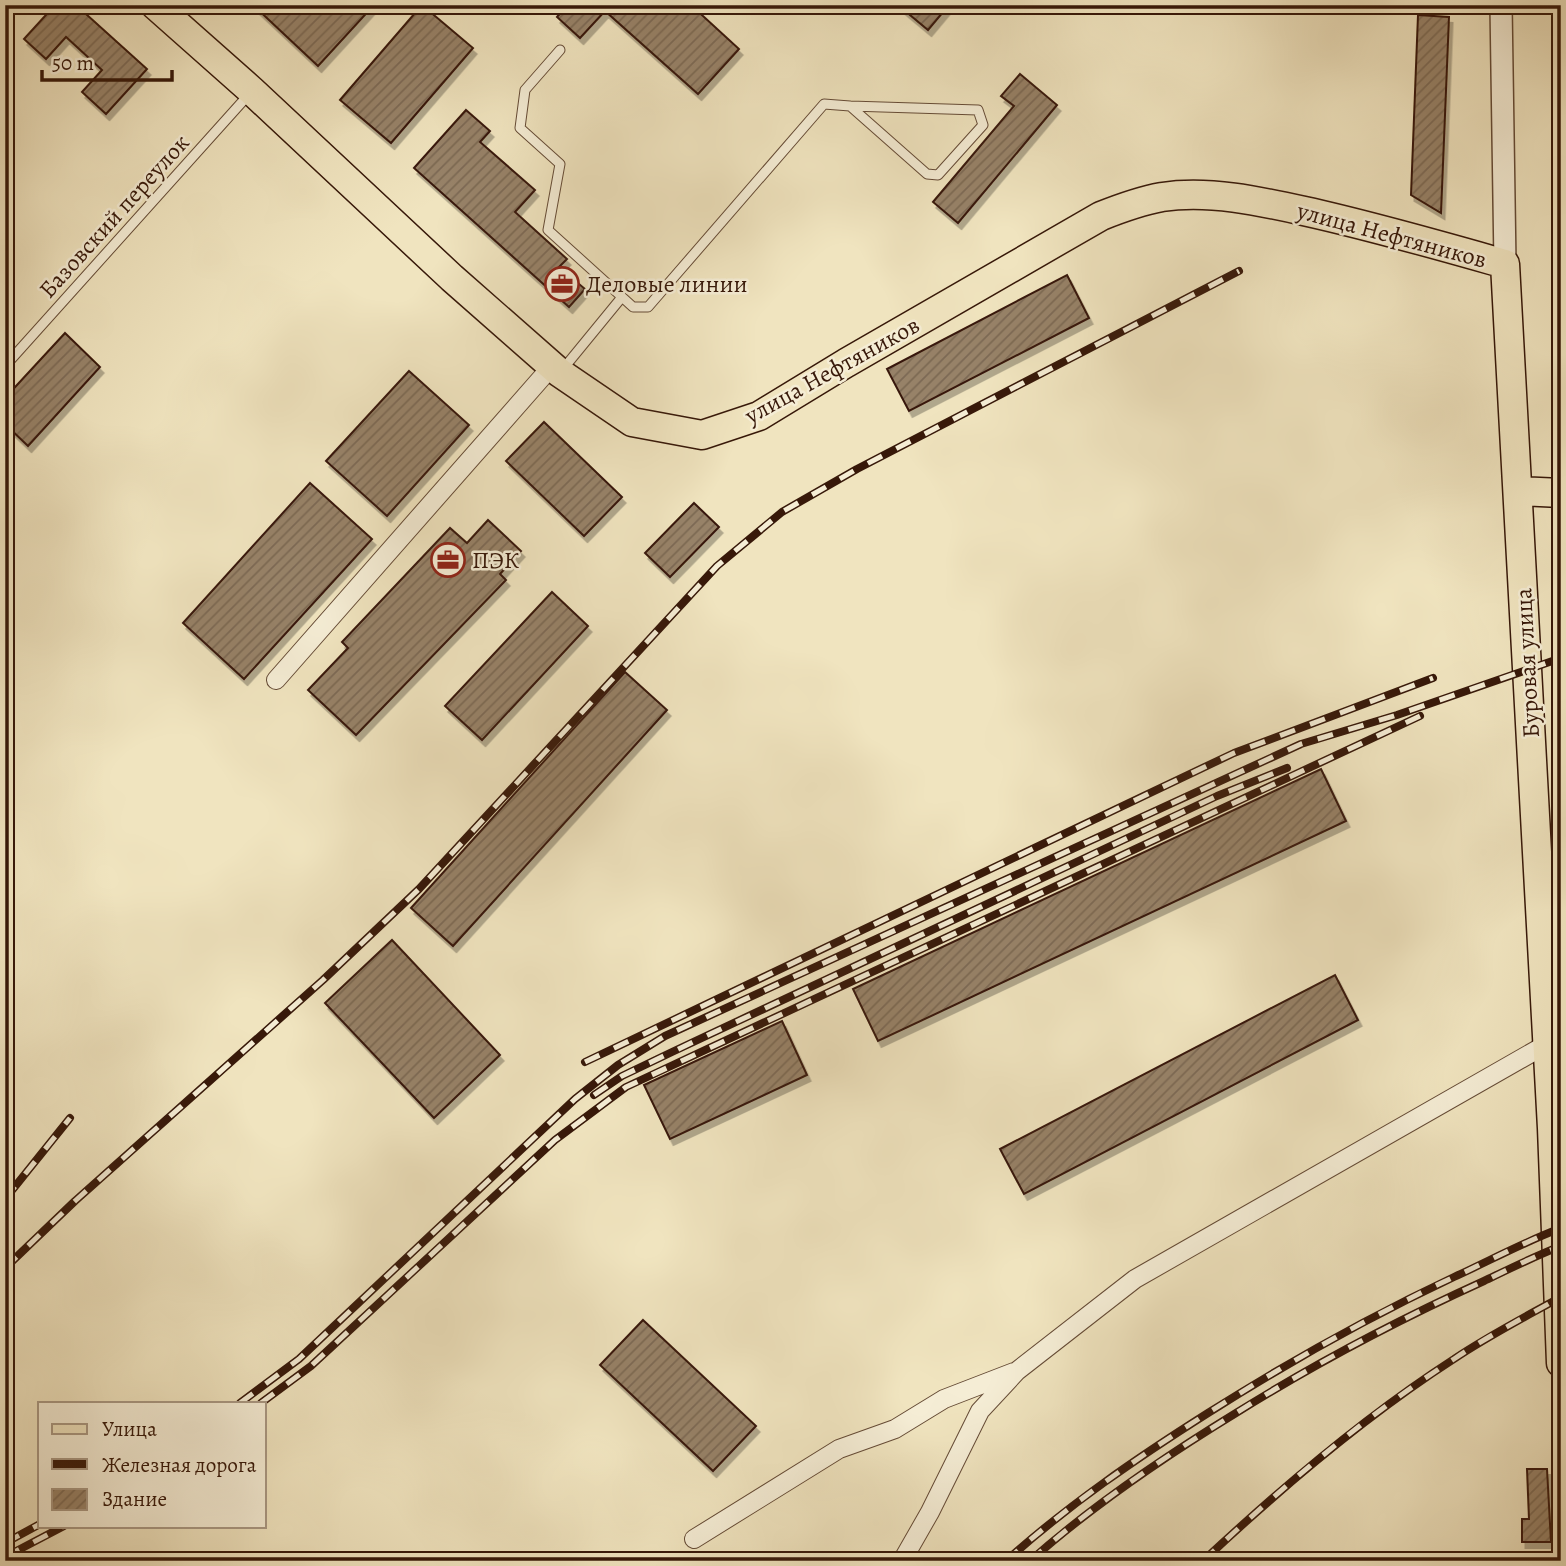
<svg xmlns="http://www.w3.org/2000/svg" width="1566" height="1566" font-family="Alegreya,serif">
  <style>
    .building { fill: url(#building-hatch); stroke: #371809; stroke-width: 2; filter: url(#shadow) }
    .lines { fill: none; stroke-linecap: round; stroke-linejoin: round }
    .service-casing { stroke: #654b36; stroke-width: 11 }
    .minor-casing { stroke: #654b36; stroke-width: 20 }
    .tertiary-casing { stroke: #654b36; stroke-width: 24 }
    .primary-casing { stroke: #371809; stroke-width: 31 }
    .service { stroke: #f5edd5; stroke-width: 9 }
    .minor { stroke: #f5edd5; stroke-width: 18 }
    .tertiary { stroke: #f5edd5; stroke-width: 21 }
    .primary { stroke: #f0e4bf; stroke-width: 28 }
    .rail-casing { stroke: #371809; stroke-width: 8 }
    .rail { stroke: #f5edd5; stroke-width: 5; stroke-dasharray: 16; stroke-linecap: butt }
    .labels { text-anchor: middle; stroke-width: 5; stroke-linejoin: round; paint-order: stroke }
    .street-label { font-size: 24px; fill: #371809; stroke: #f5edd5 }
    .poi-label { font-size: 24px; fill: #371809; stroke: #f5edd5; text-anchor: start }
  </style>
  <defs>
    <pattern id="building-hatch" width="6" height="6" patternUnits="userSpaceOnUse" patternTransform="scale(1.75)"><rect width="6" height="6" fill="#978268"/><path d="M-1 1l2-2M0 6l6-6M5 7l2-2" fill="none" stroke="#7c6954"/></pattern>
    <filter id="shadow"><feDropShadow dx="3.5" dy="6" stdDeviation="0" flood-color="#0004"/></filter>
  </defs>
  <rect width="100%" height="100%" fill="#f0e4bf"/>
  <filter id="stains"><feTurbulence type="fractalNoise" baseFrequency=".00286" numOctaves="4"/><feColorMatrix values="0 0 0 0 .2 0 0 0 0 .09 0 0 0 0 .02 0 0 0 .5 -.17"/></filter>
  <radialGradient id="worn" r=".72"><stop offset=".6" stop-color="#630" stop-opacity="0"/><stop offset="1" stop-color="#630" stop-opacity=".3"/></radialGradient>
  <path class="building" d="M55,5H76L147,69L106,114L82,92L102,70L66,37L46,59L24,39Z
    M253,5H374L318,66Z
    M422,5L473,48L391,143L340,100Z
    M567,5H691L739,49L698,94L605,11L580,38L557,17Z
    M898,5H949L928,30Z
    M1418,15L1449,17L1441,213L1411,195Z
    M1020,74L1057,105L958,223L933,202L1014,106L1001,96Z
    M466,110L490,131L480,142L535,190L515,212L567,259L559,267L585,289L569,307L414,168Z
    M1067,275L1089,318L909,411L887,369Z
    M65,333L100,367L28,446L5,424V398Z
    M409,371L469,425L387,516L326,461Z
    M544,422L622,497L584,536L506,461Z
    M310,483L372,539L244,679L183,623Z
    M694,503L719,527L670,577L645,553Z
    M488,520L521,551L500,574L506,580L356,735L308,690L348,648L342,642L450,528L467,543Z
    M552,592L588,626L482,740L445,706Z
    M625,672L667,710L453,946L411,908Z
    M1321,769L1346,821L878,1041L853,989Z
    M392,940L500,1055L434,1118L325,1003Z
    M1335,975L1358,1020L1024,1194L1000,1149Z
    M782,1021L807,1075L670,1139L644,1085Z
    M643,1320L756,1426L713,1471L600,1365Z
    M1527,1469H1547L1551,1542H1522V1519H1529Z"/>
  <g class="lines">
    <g class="service-casing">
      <path id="service" d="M560,50L525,90L520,128L560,164L548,230L622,297L563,369
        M622,297L633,307H648L824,104L850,106L927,174L938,175L983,125L978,110L850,106
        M5,366L251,92"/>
    </g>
    <g class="minor-casing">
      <path id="minor" d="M276,680L552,366
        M694,1539L839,1449L895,1429L944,1399L1014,1372
        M902,1561L930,1512L980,1411L1017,1371L1135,1279L1547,1044"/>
    </g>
    <g class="tertiary-casing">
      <path id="tertiary" d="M1501,5L1505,264"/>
    </g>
    <g class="primary-casing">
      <path id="primary" d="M155,5L252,91L452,278L560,373L632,422L702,435L759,416L846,363L1101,216C1121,208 1140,201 1162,197C1209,190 1259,201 1304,211C1372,226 1438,245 1505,264L1552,1128L1561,1363
        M1518,491L1561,493"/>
    </g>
    <use href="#service" class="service"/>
    <use href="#minor" class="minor"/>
    <use href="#tertiary" class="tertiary"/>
    <use href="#primary" class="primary"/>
    <g class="rail-casing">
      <path id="rail" d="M585,1062L1234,753L1433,678
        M594,1095L622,1076L672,1052L1217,796L1287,768
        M5,1199L70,1118
        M5,1268L75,1201L323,980L419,889L717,566L782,512L857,469L1239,271
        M240,1403L299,1359L575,1099L618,1065L665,1036L1301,744L1397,715L1561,658
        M261,1403L311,1366L555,1140L626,1087L1420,716
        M5,1543L40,1524
        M5,1557L64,1526
        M1006,1561C1068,1505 1137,1458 1208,1413C1287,1363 1369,1317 1454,1277C1489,1261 1524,1242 1561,1228
        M1030,1561C1093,1505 1164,1457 1236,1413C1316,1363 1398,1320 1484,1281C1509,1269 1535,1256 1561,1246
        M1203,1561C1281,1488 1364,1417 1454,1359C1488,1336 1525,1317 1561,1297"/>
    </g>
    <use href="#rail" class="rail"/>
  </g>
  <defs>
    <g id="office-ring" transform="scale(1.75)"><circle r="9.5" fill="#f5edd5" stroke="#8f2418" stroke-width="1.5"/><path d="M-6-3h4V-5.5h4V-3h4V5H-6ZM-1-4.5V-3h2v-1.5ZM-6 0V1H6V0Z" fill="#8f2418"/></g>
  </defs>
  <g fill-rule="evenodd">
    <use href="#office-ring" x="562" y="284"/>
    <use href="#office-ring" x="448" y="560"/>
  </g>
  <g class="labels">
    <g class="street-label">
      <text transform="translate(114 216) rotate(-48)" y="8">Базовский переулок</text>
      <text transform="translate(1392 235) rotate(15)" y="8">улица Нефтяников</text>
      <text transform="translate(832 370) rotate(-29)" y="8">улица Нефтяников</text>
      <text transform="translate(1527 663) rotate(-93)" y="8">Буровая улица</text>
    </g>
    <g class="poi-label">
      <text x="586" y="292">Деловые линии</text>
      <text x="472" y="568">ПЭК</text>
    </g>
  </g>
  <rect width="1566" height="1566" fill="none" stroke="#f0e4bf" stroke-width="28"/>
  <rect x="7" y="7" width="1552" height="1552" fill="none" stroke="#371809" stroke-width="3.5"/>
  <rect x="14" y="14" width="1538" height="1538" fill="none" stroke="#371809" stroke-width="2"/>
  <rect x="38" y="1402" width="228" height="126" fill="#f5edd5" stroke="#a99883" stroke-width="2"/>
  <rect x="52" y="1424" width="35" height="10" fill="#f0e4bf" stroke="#a99883" stroke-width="2"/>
  <text x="102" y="1436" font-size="21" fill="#371809">Улица</text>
  <rect x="52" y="1459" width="35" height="10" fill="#371809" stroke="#a99883" stroke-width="2"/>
  <text x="102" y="1472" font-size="21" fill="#371809">Железная дорога</text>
  <rect x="52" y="1489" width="35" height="21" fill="url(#building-hatch)" stroke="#a99883" stroke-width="2"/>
  <text x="102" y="1506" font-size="21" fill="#371809">Здание</text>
  <path d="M42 70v10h130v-10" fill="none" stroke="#371809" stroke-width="3.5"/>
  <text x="52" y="70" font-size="21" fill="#371809" stroke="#f5edd5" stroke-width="5" paint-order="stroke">50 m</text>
  <rect width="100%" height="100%" filter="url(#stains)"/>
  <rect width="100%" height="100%" fill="url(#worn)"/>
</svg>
